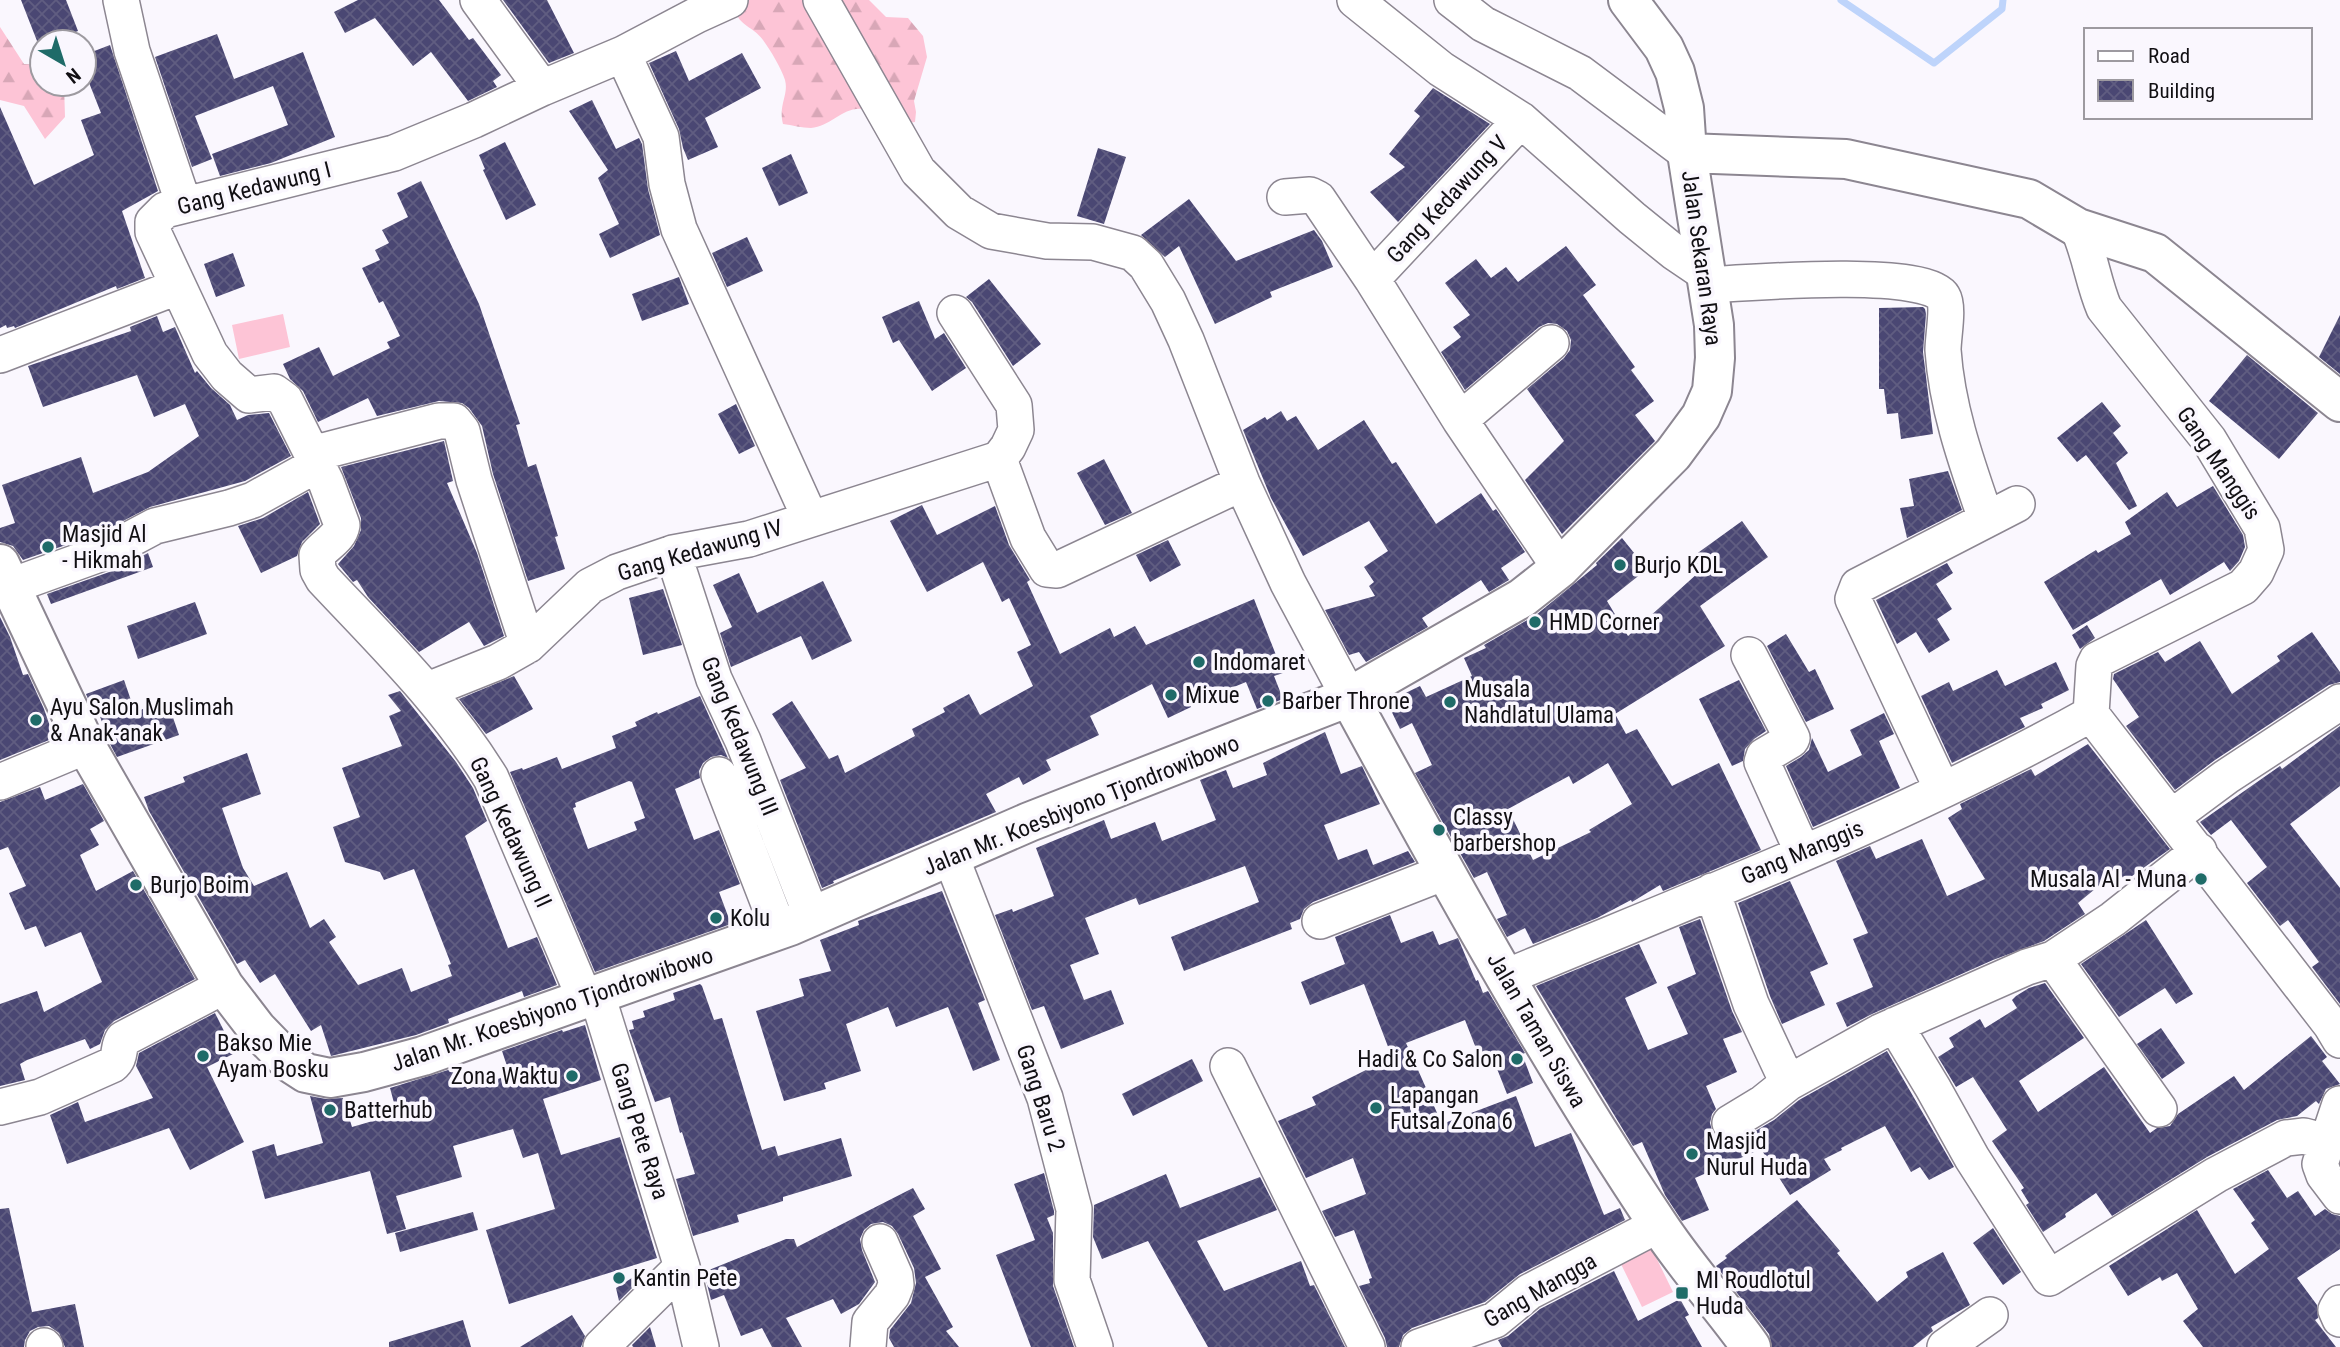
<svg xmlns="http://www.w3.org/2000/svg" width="2340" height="1347" font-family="'Roboto Condensed',sans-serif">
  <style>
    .forest { fill: url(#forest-firs) }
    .park { fill: #fdc4d6 }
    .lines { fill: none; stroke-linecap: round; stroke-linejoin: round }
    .stream { stroke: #bed4fb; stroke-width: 7 }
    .building { fill: url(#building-cross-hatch); fill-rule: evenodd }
    .minor-casing { stroke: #8c8691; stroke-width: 38 }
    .major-casing { stroke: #8c8691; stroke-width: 42 }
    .minor { stroke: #fff; stroke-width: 35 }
    .major { stroke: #fff; stroke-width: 38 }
    .poi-dot { fill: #1f6b68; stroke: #faf7fe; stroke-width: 2.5 }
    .labels { text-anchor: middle; stroke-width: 7; stroke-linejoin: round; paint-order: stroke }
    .street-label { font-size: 23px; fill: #110f13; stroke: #faf7fe }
    .poi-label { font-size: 23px; fill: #110f13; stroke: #faf7fe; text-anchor: start }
  </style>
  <defs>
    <pattern id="forest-firs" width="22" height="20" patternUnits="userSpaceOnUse" patternTransform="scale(1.75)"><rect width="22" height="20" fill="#fdc4d6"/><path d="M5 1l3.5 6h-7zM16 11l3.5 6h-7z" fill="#d8a7b7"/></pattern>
    <pattern id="building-cross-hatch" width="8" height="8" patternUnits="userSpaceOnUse" patternTransform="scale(1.75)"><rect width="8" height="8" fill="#4a4773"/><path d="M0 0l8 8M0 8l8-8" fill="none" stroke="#605d81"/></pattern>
  </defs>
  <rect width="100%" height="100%" fill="#faf7fe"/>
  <path class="forest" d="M739,0H869L886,17L908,18L923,36L927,57L914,101L916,112L915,122C895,126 881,112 862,109C843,107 830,127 811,128C802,128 792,125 783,124C778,105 789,95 785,80C781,68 771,51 763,40C753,26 740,27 734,9Z
    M0,27L24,64L42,65V84H64L65,117L45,139L24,106L0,100Z"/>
  <path class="park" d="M283,314L290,347L239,359L232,325Z
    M1651,1247L1673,1292L1642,1307L1620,1262Z"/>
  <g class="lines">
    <path class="stream" d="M1841,0L1934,63L2002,9L2003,0"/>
  </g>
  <path class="building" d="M21,0H66L78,31L49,42H42L39,46Z
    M358,0H439L469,40L473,38L501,75L493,81L497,87L468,101L431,52L413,66L375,18L345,33L334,12Z
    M503,0H547L574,53L549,63Z
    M217,34L234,79L303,52L335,137L271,163L220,176L212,154L288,125L273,86L195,116L212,159L192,167L155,57Z
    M110,45L158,191L122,211L145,278L117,289L116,286L15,328L14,326L7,328L6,325L0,328V107L34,185L94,155L81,120L101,113L84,70V55Z
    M676,51L689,81L742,53L761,88L705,118L718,147L688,160L683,148L679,129L649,63Z
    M1433,88L1490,124L1398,222L1370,192L1405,167L1389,154L1420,116L1414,111Z
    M592,100L616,149L639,138L642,144L648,189L660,235L610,258L599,234L619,224L598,178L608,170L569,111Z
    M505,142L536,205L506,220L483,170L485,169L479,155Z
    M1098,148L1126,157L1104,224L1077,216Z
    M791,154L808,193L779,206L762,168Z
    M421,181L479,304L520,424L516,425L528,467L536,464L558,536L555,537L565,569L528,581L493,474L482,426L469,408L462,403L439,401L377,416L368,398L318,422L303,391L290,379L283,364L319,347L333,376L390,348L387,342L400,336L383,301L379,303L362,268L380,260L375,250L389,243L382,230L408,217L397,193Z
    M1189,199L1236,261L1314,230L1322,241L1333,267L1270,292L1272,297L1215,324L1179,246L1165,257L1141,235Z
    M747,237L763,271L727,287L712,253Z
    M1566,246L1596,285L1583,295L1635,367L1631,370L1654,401L1635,415L1655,441L1562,534L1525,480L1564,441L1527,389L1564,358L1570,350L1571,340L1567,331L1557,324L1548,323L1539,327L1465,390L1441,352L1461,337L1453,327L1470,315L1445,283L1476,259L1491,278L1506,267L1518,282Z
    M233,253L245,286L216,297L204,264Z
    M679,277L689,304L642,321L632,294Z
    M989,279L1041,344L1013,366L972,302L966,297Z
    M919,301L935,339L944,333L966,368L932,391L899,340L893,343L882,317Z
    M1923,307L1925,309L1926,314L1923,352L1933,434L1901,439L1898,413L1887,414L1884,389H1879V308Z
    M2340,315V374L2319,357Z
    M157,316L163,332L175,327L195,373L197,371L211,388L230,405L237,420L248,415L269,413L291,456L245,481L150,507L100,533L23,560L13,546L0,542V528L15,523L2,485L81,457L93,493L148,472L199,436L185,404L154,417L137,375L43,407L28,366L131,331L130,327Z
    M2247,355L2318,413L2279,459L2209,401Z
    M2102,402L2121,426L2113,433L2128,453L2116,463L2137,506L2129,510L2086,455L2077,462L2057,438Z
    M736,404L755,446L739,454L718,414Z
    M1281,411L1287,421L1296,416L1318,450L1364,420L1392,464L1396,462L1436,524L1481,493L1493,511L1496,509L1525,552L1501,568L1509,580L1489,592L1481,580L1422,618L1428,627L1366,662L1359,652L1349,655L1325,610L1375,596L1369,586L1374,582L1364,567L1388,551L1369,521L1303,556L1271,498L1243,430L1265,417L1267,420Z
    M444,441L453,481L447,483L477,553L504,636L484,646L469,622L419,652L368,597L357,580L353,582L338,564L354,546L361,530V518L341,467Z
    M1104,459L1132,513L1105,525L1077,473Z
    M1948,471L1962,510L1907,538L1900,508L1914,506L1909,479Z
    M2213,486L2243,535L2245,547L2239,561L2230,571L2224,562L2170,595L2161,579L2073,630L2044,582L2096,550L2098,553L2131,534L2125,522L2167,492L2177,507Z
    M308,492L320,524L302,542L297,556L261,573L238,526L263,518Z
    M922,505L937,535L995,506L1009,545L1030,580L1027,582L1060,654L1110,628L1114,637L1135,626L1146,645L1254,599L1283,673L1274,676L1283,699L1257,709L1246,682L1190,705L1191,707L1168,718L1152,684L1090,716L1099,735L1046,760L1051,770L1023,785L1019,777L986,794L996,812L833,881L834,883L822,888L780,780L806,768L772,714L792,701L829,759L838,755L845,773L915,736L912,729L945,712L943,708L969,694L980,715L1033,686L1017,652L1031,645L1009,598L1002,602L983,562L927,592L890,521Z
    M1742,521L1768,557L1700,606L1725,646L1615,714L1626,734L1637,729L1672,786L1719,763L1761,850L1663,891L1660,885L1632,902L1631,900L1597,918L1533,944L1525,928L1507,937L1497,919L1507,915L1487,872L1474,878L1415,773L1432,765L1412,723L1400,729L1387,702L1420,686L1426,697L1472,676L1464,658L1486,648L1484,645L1536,615L1597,565L1596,563L1622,538L1647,569L1607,601L1628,636L1698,573L1688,560ZM1608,763L1632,804L1589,830L1591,832L1533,860L1508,809L1569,776L1573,784Z
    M1168,540L1181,565L1150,582L1136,555Z
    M148,553L153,567L51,604L47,594L115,570Z
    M1947,563L1953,573L1936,584L1952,609L1937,619L1950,640L1929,653L1916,632L1897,644L1876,600Z
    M739,573L757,613L823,581L852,641L812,660L801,636L731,667L720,633L732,627L713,585Z
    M663,589L682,645L643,655L629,598Z
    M195,602L207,634L138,659L127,626Z
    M0,617L10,637L23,675L28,674L44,709L54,738L0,760Z
    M2087,625L2095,638L2080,649L2072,635Z
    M2312,632L2340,672V682L2329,685L2215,760L2175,790L2126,726L2139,717L2113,679L2114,674L2158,652L2165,662L2200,641L2232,694L2280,661L2277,656Z
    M1786,634L1809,672L1815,669L1834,709L1806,722L1767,646Z
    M2056,662L2069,690L2041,704L2043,708L2020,718L2025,727L1952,763L1921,696L1949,682L1953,691L1997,670L2005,686Z
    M514,676L533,709L486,734L459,699Z
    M124,680L135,712L167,700L179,735L117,757L110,744L98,711L94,713L86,694Z
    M1739,680L1766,731L1754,739L1745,749L1743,761L1732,766L1699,699Z
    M400,691L456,762L473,788L487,821L465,836L508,948L537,937L557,985L524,997L522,991L448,1019L449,1023L416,1035L331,1056L321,1025L311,1031L275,974L260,983L245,960L237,964L149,811L144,797L185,782L183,777L247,753L261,794L222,808L243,868L254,886L287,872L310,928L324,919L336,937L329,942L358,985L402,968L411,992L452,976L448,965L451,964L414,869L384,880L380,872L345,862L333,827L360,817L342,768L402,746L389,716L401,711L388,695Z
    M700,696L728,758L721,755L711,757L703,763L699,771L700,778L675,789L694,840L719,830L740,884L719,892L731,924L595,972L510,772L522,768L523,770L557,757L562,769L616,748L612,736L637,726L635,722L657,712L658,714ZM629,781L632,782L645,818L634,822L637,830L588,849L573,808L576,807L575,803Z
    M1884,713L1894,734L1879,741L1900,788L1813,827L1786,766L1801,757L1809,750L1812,738L1828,772L1862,755L1850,730Z
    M2340,726V786L2290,824L2340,888V1004L2312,967L2319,962L2288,920L2280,926L2247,883L2267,867L2231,820L2211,835L2200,822L2280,766L2282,769Z
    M1325,732L1341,774L1362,766L1380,804L1324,825L1338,860L1367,849L1373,865L1408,851L1415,862L1313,902L1304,909L1300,919L1290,923L1292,929L1184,971L1171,937L1259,902L1245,866L1139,905L1136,898L1085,918L1099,954L1070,965L1084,1000L1111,990L1124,1024L1061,1049L1044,1006L1032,1010L995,915L1012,909L1013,912L1054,896L1036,848L1104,820L1111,839L1155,822L1162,841L1216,820L1200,780L1226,770L1233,788L1267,775L1263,763Z
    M2088,744L2170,849L2125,881L2118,870L2078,903L2085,914L2044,941L1993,960L1872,1014L1847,1027L1836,1003L1873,987L1853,939L1868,933L1836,861L1870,846L1876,859L1922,839L1947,896L1985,879L1948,818L1962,809L1960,804L2031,769L2035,776Z
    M83,784L104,821L90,829L99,845L80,855L96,891L133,871L195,979L114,1021L105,1030L100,1044L90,1049L85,1039L27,1060L20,1064L25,1080L0,1086V1004L37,991L44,1012L102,982L81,932L45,947L36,926L25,930L9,893L26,886L8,847L0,850V802L40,787L45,800Z
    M1790,881L1828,964L1810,972L1825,1005L1782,1024L1770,996L1738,903Z
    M942,891L985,1000L978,1003L1000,1060L973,1071L948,1007L896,1027L888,1007L846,1024L861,1071L824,1083L826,1089L784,1101L756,1011L804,996L799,979L831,971L820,940L859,925L858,921Z
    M1390,915L1401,943L1433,931L1439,945L1458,938L1476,981L1478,980L1483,993L1488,991L1525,1053L1522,1054L1533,1083L1507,1094L1490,1051L1479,1056L1465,1020L1406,1043L1442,1124L1516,1096L1535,1147L1571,1133L1604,1215L1620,1208L1625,1220L1520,1274L1485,1302L1412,1328L1403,1335L1399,1347H1387L1385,1338L1359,1286L1370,1283L1369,1279L1372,1278L1354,1230L1335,1237L1322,1211L1366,1194L1353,1158L1306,1178L1278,1121L1316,1105L1312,1097L1392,1057L1364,984L1310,1005L1301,982L1345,964L1335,937Z
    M1700,919L1732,1011L1742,1032L1723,1039L1737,1072L1706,1086L1716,1109L1712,1114L1710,1123L1713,1134L1721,1141L1730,1143L1740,1140L1774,1120L1799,1100L1887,1051L1954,1167L1929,1180L1920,1167L1911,1172L1885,1126L1841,1148L1842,1150L1824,1159L1831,1170L1790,1195L1761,1149L1695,1178L1709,1210L1682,1221L1665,1195L1642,1142L1633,1146L1536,986L1639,944L1657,983L1625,998L1648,1050L1688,1034L1667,987L1696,974L1679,927Z
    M2146,920L2193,994L2176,1004L2165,988L2119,1017L2081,964Z
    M2045,983L2084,1038L2019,1081L2038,1112L2104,1067L2150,1133L2157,1128L2170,1126L2178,1114L2234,1076L2244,1090L2311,1036L2327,1057L2322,1061L2340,1084L2326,1089L2319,1104L2316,1101L2297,1116L2277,1120L2207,1157L2112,1216L2096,1193L2065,1214L2066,1217L2043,1232L2026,1205L2029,1203L2021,1190L2024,1188L1992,1141L2007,1130L1973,1077L1956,1087L1938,1057L1954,1047L1949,1038L1980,1019L1985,1028L2017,1008L2012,1000L2016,996L2029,988Z
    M700,984L702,986L714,1020L722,1018L762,1150L775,1146L778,1156L841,1138L852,1176L783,1197V1201L737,1215L739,1222L693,1236L676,1179L695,1174L682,1132L680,1133L670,1097L655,1102L629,1030L634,1029L632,1021L645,1017L643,1011L675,1000L673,993Z
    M215,1013L235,1053L207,1067L244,1142L190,1170L169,1128L67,1164L50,1115L78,1102L85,1122L153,1098L136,1066L139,1053Z
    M585,1025L601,1080L543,1099L561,1155L620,1137L657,1258L509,1304L486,1230L555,1209L538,1153L523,1158L513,1129L453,1146L462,1177L396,1196L406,1229L387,1234L370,1171L265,1199L252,1151L274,1144L277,1156L323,1143L310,1096L326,1099L343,1098L352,1127L397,1114L390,1088L461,1066L467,1089L510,1075L502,1051L562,1030L563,1032Z
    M2161,1028L2185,1063L2162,1079L2137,1044Z
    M1192,1059L1203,1081L1133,1116L1122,1094Z
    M2268,1170L2287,1198L2298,1191L2315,1216L2325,1209L2332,1214L2340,1216V1249L2297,1278L2317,1305L2318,1318L2315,1320L2336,1347H2203L2183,1321L2198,1309L2177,1273L2162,1281L2160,1277L2128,1296L2109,1266L2197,1210L2235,1274L2269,1249L2251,1223L2255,1220L2233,1189Z
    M1044,1173L1054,1211V1215L1047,1218L1053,1233V1286L1074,1347H1031L996,1255L1035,1240L1014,1184Z
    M1166,1174L1180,1208L1260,1177L1277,1210L1197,1241L1224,1291L1301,1261L1310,1286L1314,1285L1345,1347H1208L1148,1241L1102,1259L1093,1237L1094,1205Z
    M913,1188L925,1209L913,1216L941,1269L925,1277L953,1327L946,1331L959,1347H894L889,1338L890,1330L911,1303L916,1283L914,1268L898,1234L892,1226L883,1222L871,1224L864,1230L860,1239L862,1250L875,1282L859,1304L841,1314L833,1299L786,1318L802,1347H772L762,1328L741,1336L724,1295L711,1300L704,1272L786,1239H794L797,1247Z
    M1797,1200L1840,1251L1837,1253L1877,1302L1908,1277L1906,1272L1943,1252L1970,1305L1931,1327L1933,1331L1913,1347H1772L1769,1334L1716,1266L1727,1258L1725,1256Z
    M9,1208L32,1312L75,1304L84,1347H65L59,1333L49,1326L38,1327L30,1331L25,1340L24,1347H0V1209Z
    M473,1212L478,1230L400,1252L395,1233Z
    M1993,1228L2021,1272L2003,1285L1973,1243Z
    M1614,1271L1638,1321L1680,1299L1689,1315L1685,1317L1702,1347H1502L1498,1340L1508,1336L1540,1309Z
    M635,1276L637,1283L619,1301L616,1288Z
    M572,1315L585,1336L581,1347H520Z
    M463,1320L471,1347H389V1342Z
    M650,1327L656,1347H633L632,1345Z"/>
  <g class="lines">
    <g class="minor-casing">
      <path id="minor" d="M121,0L132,51L184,205
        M478,0L542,88
        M821,0L918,171L959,212L991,231L1047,241L1093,242L1133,253L1146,265L1168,301L1186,340L1242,483L1288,583L1349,697
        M1355,0L1441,69L1521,120L1632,218L1674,252L1705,273
        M1452,0L1483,24L1580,73L1687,153
        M623,54L661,137L667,184L679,229L810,518
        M1521,120L1372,279L1460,420L1560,568
        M1285,197L1310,195L1318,199L1372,279
        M2078,228C2090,254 2093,282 2104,308L2209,440L2262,528L2266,550L2256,572L2243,587L2097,660L2094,666L2091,714L2331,1025L2340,1040
        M1708,285C1743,283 1927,268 1943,297C1949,307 1943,337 1943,350C1947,409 1967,464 1986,519
        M955,313L1014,405L1016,430L1008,447L999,459L1028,538L1047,569L1057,570L1242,483
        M0,355L177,287
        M1460,420L1551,343
        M312,454L439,421H454L462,431L474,480L528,645
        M673,553L714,679L743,741L812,917
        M11,586L108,551L155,526L229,508L253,500L318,464
        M1749,655L1792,738L1791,740L1764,756L1762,762L1803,853
        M428,690L498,662L528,645L590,586L617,572L673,553L749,539L999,459
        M719,775L779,930
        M0,782L86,746
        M1942,789L1853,599L1858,586L2017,504
        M2172,817L2226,777L2340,702
        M951,857L1045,1098L1074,1209L1072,1280L1095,1347
        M1712,891L1751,1004L1788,1083
        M1320,921L1445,872
        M2053,959L2159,1109
        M1506,977C1703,895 1905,818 2091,714
        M597,995L682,1267L701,1347
        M585,999L491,778C445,703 383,643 323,579L318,570L317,555C326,544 340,538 342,525L326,482L285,400L274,392L249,395L227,376L210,354L153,232V222L165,210L394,153L474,120L542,88L623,54L697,15L730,0
        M1895,1025L1933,1088L1972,1158L2049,1278L2216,1175L2286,1138L2304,1136L2326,1142
        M1228,1066L1367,1347
        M2340,1104L2320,1164L2324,1175L2340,1196
        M0,1107L40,1097L112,1065C122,1057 117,1048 123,1039L224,986
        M1730,1123L1763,1103L1788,1083L1880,1032L2027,967L2053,959L2113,919L2199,851
        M2340,1303L2336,1310L2340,1319
        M44,1346L45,1347
        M601,1347L682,1267
        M868,1347L870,1322L892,1295L896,1285L895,1276L880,1242
        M1419,1347L1495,1320L1529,1292L1658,1225
        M1945,1347L1990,1315"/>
    </g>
    <g class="major-casing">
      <path id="major" d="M1687,153L1846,159L2029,199L2078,228L2155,253L2340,402
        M0,564L86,746L224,986L257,1029L289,1062L306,1073L330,1078L364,1072L423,1056L790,926L1029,822L1349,697L1522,598L1560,568L1673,454L1701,416L1712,391L1715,358L1714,325L1687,153L1684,108L1675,72L1664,48L1628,0
        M1349,697C1446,875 1545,1055 1658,1224C1686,1267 1721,1305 1751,1347"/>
    </g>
    <use href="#minor" class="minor"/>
    <use href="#major" class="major"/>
  </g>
  <g class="poi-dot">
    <circle cx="48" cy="547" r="7"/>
    <circle cx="1620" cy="565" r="7"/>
    <circle cx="1535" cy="622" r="7"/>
    <circle cx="1199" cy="662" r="7"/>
    <circle cx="1171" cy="695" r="7"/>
    <circle cx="1268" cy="701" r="7"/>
    <circle cx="1450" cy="702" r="7"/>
    <circle cx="36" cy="720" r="7"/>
    <circle cx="1439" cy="830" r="7"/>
    <circle cx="2201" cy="879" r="7"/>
    <circle cx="136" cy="885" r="7"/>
    <circle cx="716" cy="918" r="7"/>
    <circle cx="203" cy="1056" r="7"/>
    <circle cx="1517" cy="1059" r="7"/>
    <circle cx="572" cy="1076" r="7"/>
    <circle cx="1376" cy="1108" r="7"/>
    <circle cx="330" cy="1110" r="7"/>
    <circle cx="1692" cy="1154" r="7"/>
    <circle cx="619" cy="1278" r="7"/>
    <rect x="1675" y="1286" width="14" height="14" rx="3.5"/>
  </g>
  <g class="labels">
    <g class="street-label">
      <text transform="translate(254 188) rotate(-14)" y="8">Gang Kedawung I</text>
      <text transform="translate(1447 199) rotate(-47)" y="8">Gang Kedawung V</text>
      <text transform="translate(1702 258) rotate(82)" y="8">Jalan Sekaran Raya</text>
      <text transform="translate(2219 463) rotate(56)" y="8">Gang Manggis</text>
      <text transform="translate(700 550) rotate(-16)" y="8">Gang Kedawung IV</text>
      <text transform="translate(740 736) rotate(68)" y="8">Gang Kedawung III</text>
      <text transform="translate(1081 805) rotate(-22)" y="8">Jalan Mr. Koesbiyono Tjondrowibowo</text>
      <text transform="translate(511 832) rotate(65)" y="8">Gang Kedawung II</text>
      <text transform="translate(1802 852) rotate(-23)" y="8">Gang Manggis</text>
      <text transform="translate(552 1009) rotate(-19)" y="8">Jalan Mr. Koesbiyono Tjondrowibowo</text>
      <text transform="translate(1537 1030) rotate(60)" y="8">Jalan Taman Siswa</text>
      <text transform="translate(1041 1098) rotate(72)" y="8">Gang Baru 2</text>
      <text transform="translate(640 1131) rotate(72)" y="8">Gang Pete Raya</text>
      <text transform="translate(1540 1290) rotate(-30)" y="8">Gang Mangga</text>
    </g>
    <g class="poi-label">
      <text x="62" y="542">Masjid Al<tspan x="62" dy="26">- Hikmah</tspan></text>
      <text x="1634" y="573">Burjo KDL</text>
      <text x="1549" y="630">HMD Corner</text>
      <text x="1213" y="670">Indomaret</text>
      <text x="1464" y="697">Musala<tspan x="1464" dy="26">Nahdlatul Ulama</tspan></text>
      <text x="1185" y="703">Mixue</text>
      <text x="1282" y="709">Barber Throne</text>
      <text x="50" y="715">Ayu Salon Muslimah<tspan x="50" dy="26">&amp; Anak-anak</tspan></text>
      <text x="1453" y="825">Classy<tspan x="1453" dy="26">barbershop</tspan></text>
      <text x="2187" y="887" text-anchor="end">Musala Al - Muna</text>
      <text x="150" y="893">Burjo Boim</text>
      <text x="730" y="926">Kolu</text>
      <text x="217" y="1051">Bakso Mie<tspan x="217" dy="26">Ayam Bosku</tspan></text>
      <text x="1503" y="1067" text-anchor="end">Hadi &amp; Co Salon</text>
      <text x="558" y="1084" text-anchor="end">Zona Waktu</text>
      <text x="1390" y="1103">Lapangan<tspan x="1390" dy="26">Futsal Zona 6</tspan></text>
      <text x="344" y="1118">Batterhub</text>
      <text x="1706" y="1149">Masjid<tspan x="1706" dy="26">Nurul Huda</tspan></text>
      <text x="633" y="1286">Kantin Pete</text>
      <text x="1696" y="1288">MI Roudlotul<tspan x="1696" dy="26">Huda</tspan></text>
    </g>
  </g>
  <rect x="2084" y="28" width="228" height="91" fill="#faf7fe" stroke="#9d9aa0" stroke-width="2"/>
  <rect x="2098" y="51" width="35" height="10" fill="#ffffff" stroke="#9d9aa0" stroke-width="2"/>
  <text x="2148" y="63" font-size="21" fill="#110f13">Road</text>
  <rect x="2098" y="80" width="35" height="21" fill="url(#building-cross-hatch)" stroke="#9d9aa0" stroke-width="2"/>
  <text x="2148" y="98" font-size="21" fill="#110f13">Building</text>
  <g transform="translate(63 63) rotate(141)"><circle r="33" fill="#faf7fe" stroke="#9d9aa0" stroke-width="2"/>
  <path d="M0-5L12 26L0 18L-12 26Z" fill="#1f6b68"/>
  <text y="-10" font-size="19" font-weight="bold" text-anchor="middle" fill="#110f13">N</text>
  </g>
</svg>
